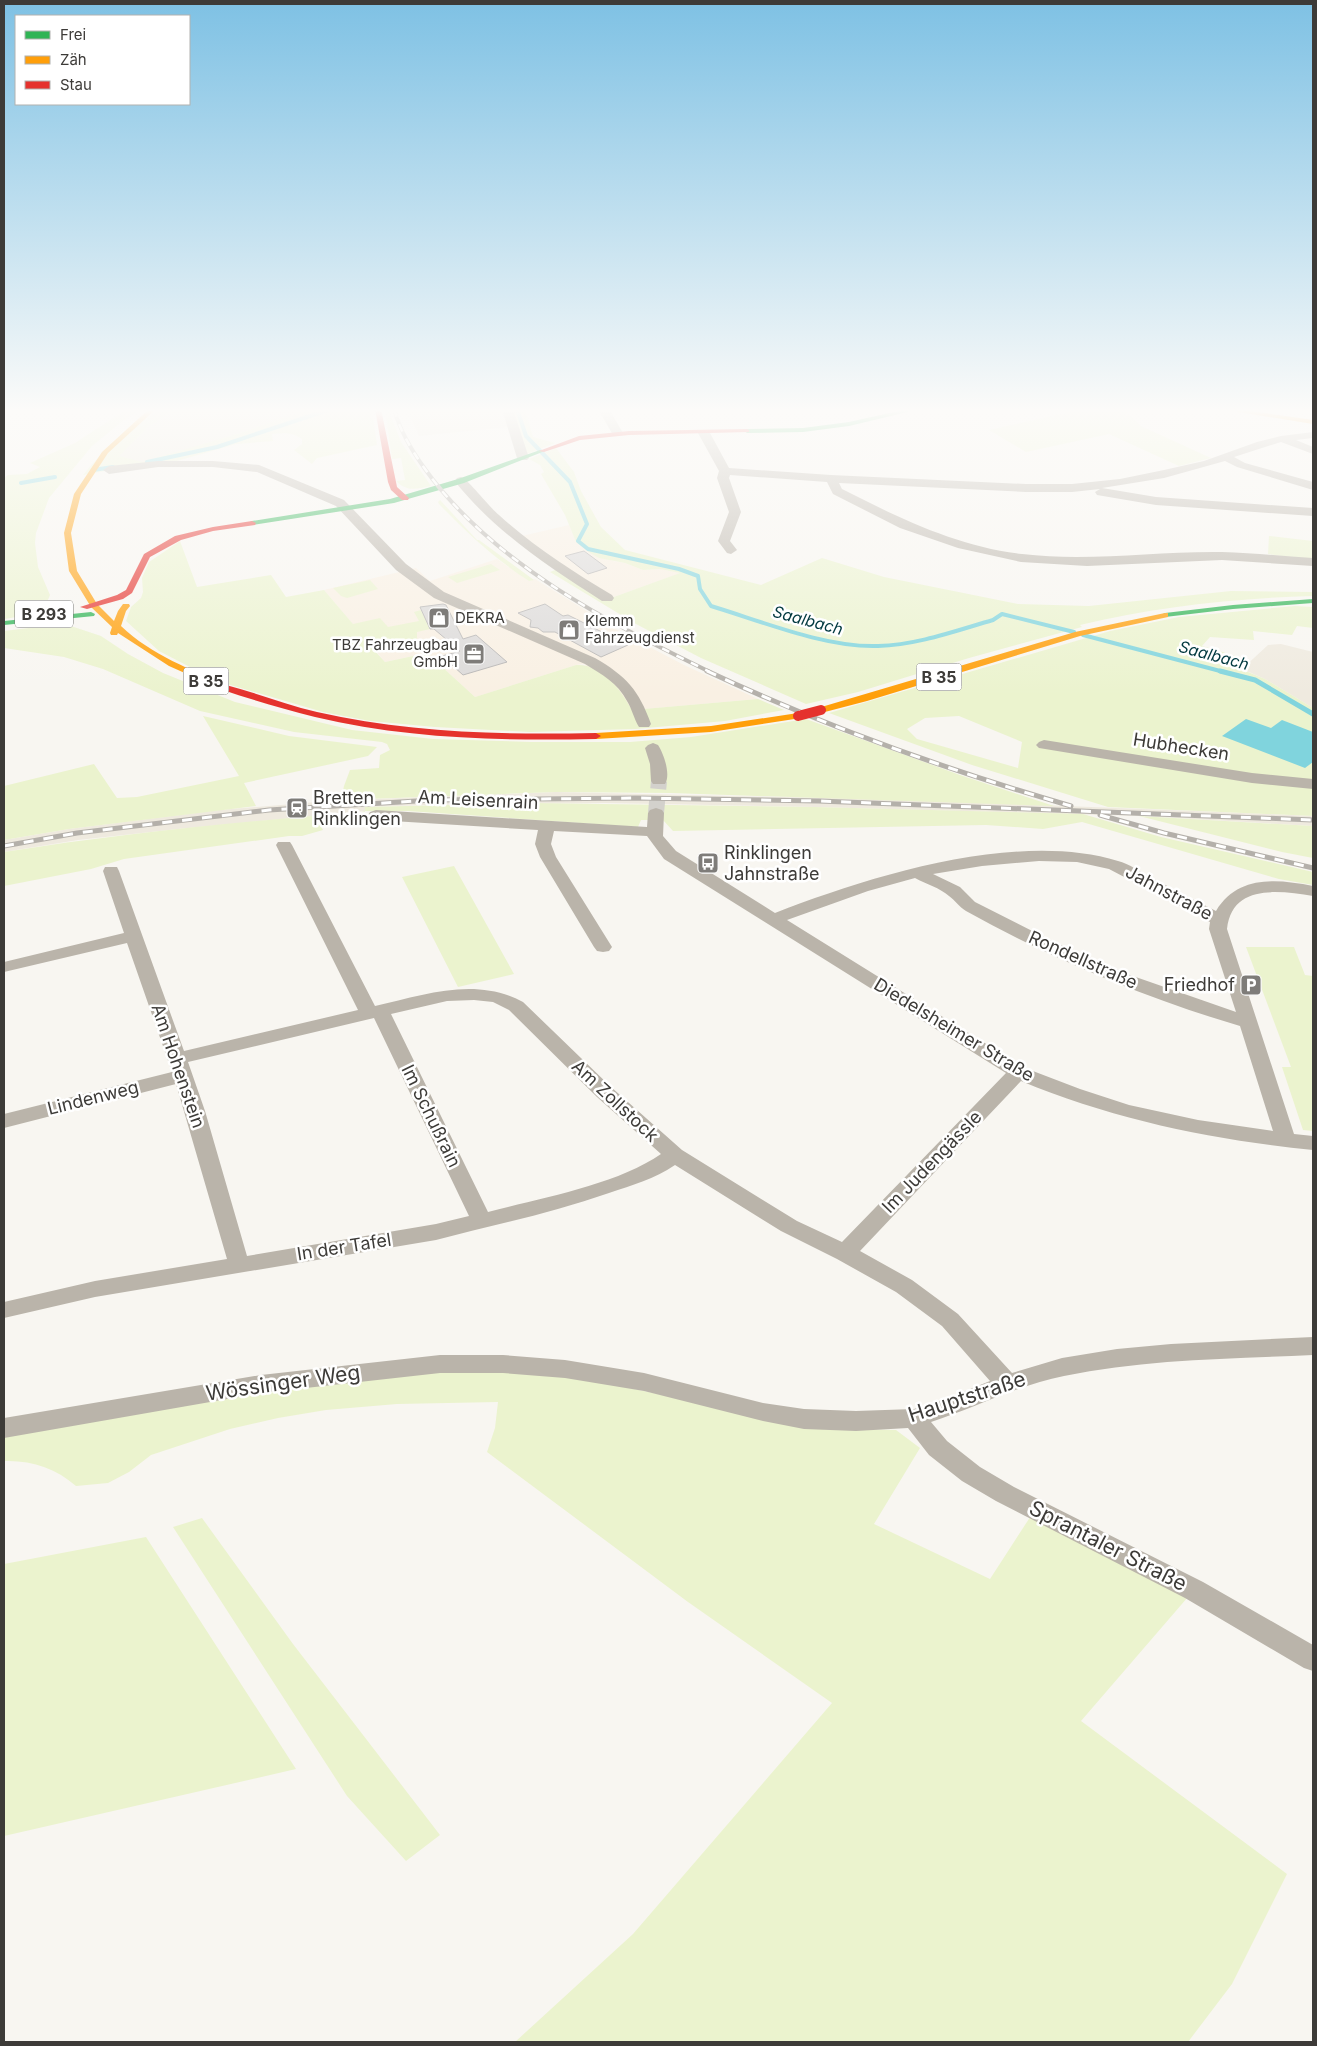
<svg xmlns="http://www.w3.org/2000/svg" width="1317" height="2046" font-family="Inter,sans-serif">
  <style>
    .built { fill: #efeadf }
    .industrial { fill: #f9f0e3 }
    .green { fill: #ebf3ce; fill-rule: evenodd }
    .water { fill: #80d4dd }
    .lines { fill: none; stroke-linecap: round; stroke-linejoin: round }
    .stream-far1 { stroke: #80d4dd; stroke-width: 4 }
    .stream { stroke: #80d4dd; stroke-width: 5 }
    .building { fill: #dcdad9; stroke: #b8b6b5 }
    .street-tunnel { stroke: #d3d1cc; stroke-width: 16; stroke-dasharray: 16 8; stroke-linecap: butt }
    .street { fill: #bab4aa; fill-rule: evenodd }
    .fast { fill: #30b455; fill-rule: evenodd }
    .slow { fill: #ff9f0a; fill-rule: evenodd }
    .jam { fill: #e5322d; fill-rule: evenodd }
    .rail-far1-casing { stroke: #b4b0aa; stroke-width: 4 }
    .rail-casing { stroke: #b4b0aa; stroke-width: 5 }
    .rail-far1 { stroke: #fff; stroke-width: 2.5; stroke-dasharray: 8; stroke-linecap: butt }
    .rail { stroke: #fff; stroke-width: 3; stroke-dasharray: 10; stroke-linecap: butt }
    .jam-bridge { stroke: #e5322d; stroke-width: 10 }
    .labels { text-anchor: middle; stroke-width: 5; stroke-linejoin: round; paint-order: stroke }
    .far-poi-label { font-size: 15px; fill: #3d3b38; stroke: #fff; text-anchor: start }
    .shield { fill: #fff; stroke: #777674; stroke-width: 1 }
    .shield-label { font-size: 16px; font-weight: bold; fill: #3d3b38 }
    .far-water-label { font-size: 16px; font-style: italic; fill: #00383f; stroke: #fff }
    .street-label { font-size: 18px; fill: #3d3b38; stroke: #fff }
    .poi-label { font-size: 18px; fill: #3d3b38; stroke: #fff; text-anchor: start }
    .near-street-label { font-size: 21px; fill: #3d3b38; stroke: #fff }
  </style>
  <rect width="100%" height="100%" fill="#f8f6f1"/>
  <path class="built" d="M176,409H307L240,433L142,463L118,456L149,426Z
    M407,409H511L518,426L419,436Z
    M1281,644L1313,652V708L1265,679L1242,669L1268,645Z
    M556,792L914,800L1313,816V826L1143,816L815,807L605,803L423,805L365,807V811L178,829L78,840L4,852V840L69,829L219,810L329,801Z"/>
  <path class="industrial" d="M569,525L576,542L613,561L625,563L643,570L660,569L681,573L611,598L522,536Z
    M497,559L529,581L535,579L619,631L684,665L758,699L632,710L584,664L576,665L475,697L427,653L385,662L324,590L416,568L430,581Z"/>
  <path class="green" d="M127,409H142L124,420L92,446L49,498L36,533L35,543L38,567L50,595C44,614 22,616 4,619V478L8,475L27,474L40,467L30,463L75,443Z
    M160,409H176L149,426L119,456L142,462L240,433L307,409H372L377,445L317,458L312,464L294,450L302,444V439C292,432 285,433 272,434L273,441L236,444L163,465L110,470L83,475C104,448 132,429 160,409Z
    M385,409H388L401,442L431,486C416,489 407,492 396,481L405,480L401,458L392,459Z
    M511,409H525L533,437L555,443L527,454Z
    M1072,409H1123L1141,426L1211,458L1179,466L1109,434L1026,452L989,430L1074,411Z
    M556,448L574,472L581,491L601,527L625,550L761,585L822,558L884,577L1018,604L1089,606L1231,591L1313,592V596C1236,598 1155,607 1080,625L1082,627L969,658L858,692L806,704L701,658L636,624L550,572L563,567L611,598L680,573L660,569L643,570L625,563L599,558L590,553L576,542L565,515L541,474L544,472L540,465L529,459Z
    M440,500L477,540H479L534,580L529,581C495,559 467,533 439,504L438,502Z
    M1269,536L1313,541V558L1301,559L1268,554Z
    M180,541L197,587L271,575L286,597L324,590L353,624L380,618L388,627L419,621L414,612L421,610L430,629L417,632V640L374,650L385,662L427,653L475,697L576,665C602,663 621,690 632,710L758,699L784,710L725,721L635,729L530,732L435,727L370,721L323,712L217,681L159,651L126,621L131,607L141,598L143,592L142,578L149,562Z
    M491,564L500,570L457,583L448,577Z
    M370,580L378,589L347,598L341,596L333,588Z
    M1295,606L1313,607V628L1297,626L1292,635L1253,631L1254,640L1210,637L1202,646L1247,659L1242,668L1231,665L1265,679L1313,708V816L1108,807L972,765L829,713L1110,631L1179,617ZM959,716L1022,742L1018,768L917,739L907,729L925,718Z
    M53,625L74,627L101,636L128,654L163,673L235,702L352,730L433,739L531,742H630L691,737L806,719L960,775L1054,806L671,793L556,792L341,800L344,786L350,770L379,768L380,755L390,750L387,744L382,742L294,732L200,711L103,669L64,657L4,648V631Z
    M203,716L289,736L377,747L368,756L244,783L256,806L69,829L4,840V786L94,764L117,798L137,797L239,776Z
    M530,803L815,807L1083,814L1161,837L1313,872V885L1279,879L1082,822L1043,829L986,825L673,831L663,820H641L638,827L408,811H365L320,825L323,830L302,836H289L124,859L91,869L4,886V852C124,833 244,821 365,812V807Z
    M1139,816L1313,826V858L1282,852Z
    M454,866L514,974L458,987L402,877Z
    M1246,947H1294L1305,975L1313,976V1131L1303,1130L1282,1067H1291Z
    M452,1368L562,1374L821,1428L896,1430L920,1448L874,1524L990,1579L1036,1508L1194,1590L1081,1721L1287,1874L1232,1984L1188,2042H515L633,1934L832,1703L688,1602L487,1452L495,1428L498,1402L397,1404L326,1410L278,1418L230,1429L151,1455L129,1472L108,1483L76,1486C56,1468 31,1460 4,1461V1431L292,1385Z
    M202,1518L293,1644L440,1835L406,1861L347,1796L173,1527Z
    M146,1537L296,1769L4,1836V1564Z"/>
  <path class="water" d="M1246,719L1271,728L1282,720L1313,732V762L1305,768L1222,736Z"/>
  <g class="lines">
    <path class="stream-far1" d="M517,409L526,436L570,482L587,524L578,541L588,549L679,569L698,576L700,589L711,606C761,621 826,648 878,646C917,645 955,631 993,620L1002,614L1074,632
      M147,462L217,447L331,409
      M93,470L113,467
      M21,483L55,477
      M1083,635L1224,672"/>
    <path class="stream" d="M1220,671L1255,680L1313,714"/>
  </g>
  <path class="building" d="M584,551L607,568L588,574L565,556Z
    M443,604L446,605L463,639L476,635L507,662L463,675L442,656L460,651L434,629H430L420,607Z
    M545,604L563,616L568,615L628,645L601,657L555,632H543L538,628L530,627L531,620L518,613Z"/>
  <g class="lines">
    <path class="street-tunnel" d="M656,813L659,781"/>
    <path class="street" d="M502,409H513L529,458L527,460H519L517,458Z
      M598,409H609L623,433L621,435H613Z
      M704,430L710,433L729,468L831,475L1026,484H1072L1120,479L1164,470L1204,461L1257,442L1281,436L1313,432V438L1296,440L1313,447V454L1281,442L1234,457L1245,463L1313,482V490L1237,467L1225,461L1164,478L1102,488L1156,497L1313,508V516L1156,505L1097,495L1095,492L1100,489L1072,492H1026L839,483L842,489C899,518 958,547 1022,554C1089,562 1155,551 1222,552C1253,553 1283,556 1313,558V566L1222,560L1087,566L1021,562L958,548L900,528L833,494L827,482L730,475L729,478L741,512L730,541L737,550L731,554L727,553L718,541L729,512L717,478L719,471L698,433Z
      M158,461H213L259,465L344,500L406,564L444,592L595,658C626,676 639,690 651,724L649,727H639C634,719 632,709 627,701C618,683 601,674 585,664L434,598L396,570L336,506L257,472L213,467H158L109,474L103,470L109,466Z
      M461,477C468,479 490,508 499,515C533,546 572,571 612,595L614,598L612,601H602C549,567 497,533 457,484L455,481L457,478Z
      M1044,740L1252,773L1313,779V789L1252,783L1039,748L1036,745L1039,742Z
      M653,743L658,745C664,754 671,775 665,784H653L651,781L650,764L645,748L648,745Z
      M656,808L662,810L664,813L663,836L676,851L775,913C870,876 1017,830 1118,861C1129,864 1141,872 1152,878C1173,889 1194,900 1216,911C1238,875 1276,879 1313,886V896C1280,891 1232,883 1227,929L1294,1134L1313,1136V1150C1213,1140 1115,1120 1021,1081L860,1251L912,1280L958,1314L1012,1373L1062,1358L1117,1349L1171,1344L1313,1337V1355C1230,1359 1145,1359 1064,1376C1018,1385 975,1408 931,1422L947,1441L980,1467L1014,1487L1203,1582L1313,1645V1671L1304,1668L1185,1598L996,1501L962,1481L929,1455L908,1428L856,1431L804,1429L763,1421L644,1391L565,1378L503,1373H440L261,1393L4,1438V1418L261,1375L440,1355H503L565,1360L644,1373L763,1403L804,1409L856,1411L914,1409L948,1398L990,1381L942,1326L896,1292L837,1259L781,1231L675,1165C654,1179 633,1185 609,1193C552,1213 494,1225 436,1240L95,1297L4,1318V1302L95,1281L227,1259L176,1084L4,1128V1114L172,1072L127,943L4,972V962L124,933L103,871L105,867H117L119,871L184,1051L358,1010L276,845L278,842H290L292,845L375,1006C424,995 475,976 523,1002L611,1087L682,1150L797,1221L842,1242L1006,1073L664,859L647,836L554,831L551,844L556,857L612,947L609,951L603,952L597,951L594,947L540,857L535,844L538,830L376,820L370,818L368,815L370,812L376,810L647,827L648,813L650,810ZM1039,861L1077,862L1109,869L1210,922L1209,929L1236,1012L1130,975L1050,940L975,902L960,887L933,874L982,866ZM915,878C926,884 940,888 949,896C955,900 959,907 966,911C1052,959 1145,998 1240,1026L1273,1131L1198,1120L1129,1105L1080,1089L1025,1068L787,920L868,891ZM474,1000L493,1002L509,1010L597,1097L661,1154C616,1185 541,1198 488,1212L391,1014L447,1001ZM374,1018L469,1216L436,1224L247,1256L205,1111L188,1062Z"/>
    <path class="fast" d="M907,409H920L849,426L803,432L747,433L744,431L747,429L803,428L849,422Z
      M540,450L545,451L464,483L394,503L252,525L248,523L252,521L390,499L458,479Z
      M1313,599V603L1233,609L1165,617L1161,615L1165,613L1233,605Z
      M91,612L95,614L94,616L4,625V621Z"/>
    <path class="slow" d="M149,409H156L108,453L81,494L71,533L77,571L97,604L114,621L118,611L123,604H129L130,606L126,611L121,626C151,655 192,670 229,686V690H223L169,666L118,633L117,635H111L110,633L112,627L91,607L69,571L64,533L74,494L102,452Z
      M1220,409H1238L1313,420V424Z
      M1165,613H1168V617L1080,636L867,701L821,713L817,710L818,708L1075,632Z
      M798,713L801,714V718L711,732L596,739L591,736L596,733L711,726Z"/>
    <path class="jam" d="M375,409H381L396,482L397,487L409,498L408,500H402L391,490L388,482Z
      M747,429L749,430V432L629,435L580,440L544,452L539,451L579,436L629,431Z
      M252,521L256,523L255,525L213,531L181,540L150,557L132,593L123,599L87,609L80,607L117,595L126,590L144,554L175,536L213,527Z
      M226,685C257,693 286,705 317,712C409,733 502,735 596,733L601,736L596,739C502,741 407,739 315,717C283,709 253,700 223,690L222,688Z"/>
    <g class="rail-far1-casing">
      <path id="rail-far1" d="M394,409C400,431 412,451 425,469C492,563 609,623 710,672"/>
    </g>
    <g class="rail-casing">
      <path id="rail" d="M707,671C824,726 947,770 1071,806
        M1100,815L1164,833L1313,868
        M4,846L77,833L269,810L433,800L636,798L819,801L1313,820"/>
    </g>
    <use href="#rail-far1" class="rail-far1"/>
    <use href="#rail" class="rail"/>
    <path class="jam-bridge" d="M798,716L821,710"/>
  </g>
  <linearGradient id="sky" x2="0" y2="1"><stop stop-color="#7ec1e4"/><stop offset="0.59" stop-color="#fcfbf9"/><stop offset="1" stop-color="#fcfbf9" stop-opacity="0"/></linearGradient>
  <rect width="1317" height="696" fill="url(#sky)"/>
  <defs>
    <g id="shop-square" transform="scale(1.125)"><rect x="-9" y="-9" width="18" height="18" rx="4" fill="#7e7c79" stroke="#fff"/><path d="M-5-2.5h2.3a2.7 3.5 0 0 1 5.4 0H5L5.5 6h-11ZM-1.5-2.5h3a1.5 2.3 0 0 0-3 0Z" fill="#fff"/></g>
    <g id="office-square" transform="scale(1.125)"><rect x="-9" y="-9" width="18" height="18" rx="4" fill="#7e7c79" stroke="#fff"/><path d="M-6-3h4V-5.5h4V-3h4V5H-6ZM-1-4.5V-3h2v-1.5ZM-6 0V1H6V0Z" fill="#fff"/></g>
    <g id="station-square" transform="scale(1.125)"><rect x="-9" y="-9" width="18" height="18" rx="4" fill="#7e7c79" stroke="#fff"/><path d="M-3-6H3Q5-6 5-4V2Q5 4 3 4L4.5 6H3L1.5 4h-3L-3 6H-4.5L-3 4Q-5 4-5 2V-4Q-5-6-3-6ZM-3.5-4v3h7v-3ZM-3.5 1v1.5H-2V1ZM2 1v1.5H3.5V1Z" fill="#fff"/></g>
    <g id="bus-square" transform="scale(1.125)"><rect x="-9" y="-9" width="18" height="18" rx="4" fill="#7e7c79" stroke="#fff"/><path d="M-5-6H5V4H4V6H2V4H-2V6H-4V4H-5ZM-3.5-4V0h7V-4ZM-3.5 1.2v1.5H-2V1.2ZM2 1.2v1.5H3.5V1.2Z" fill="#fff"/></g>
    <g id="parking-square" transform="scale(1.125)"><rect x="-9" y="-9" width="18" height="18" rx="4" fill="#7e7c79" stroke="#fff"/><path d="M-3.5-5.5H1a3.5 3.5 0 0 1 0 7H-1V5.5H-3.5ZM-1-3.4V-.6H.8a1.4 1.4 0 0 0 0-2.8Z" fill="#fff"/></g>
  </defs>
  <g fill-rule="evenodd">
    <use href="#shop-square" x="439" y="618"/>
    <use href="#shop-square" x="569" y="630"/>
    <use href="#office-square" x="474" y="654"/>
    <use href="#station-square" x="297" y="808"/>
    <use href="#bus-square" x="708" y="863"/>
    <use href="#parking-square" x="1251" y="985"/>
  </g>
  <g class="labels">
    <g class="far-poi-label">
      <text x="455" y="623">DEKRA</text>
      <text x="585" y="626">Klemm<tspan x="585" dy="17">Fahrzeugdienst</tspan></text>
      <text x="458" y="650" text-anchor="end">TBZ Fahrzeugbau<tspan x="458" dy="17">GmbH</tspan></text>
    </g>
    <g class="shield">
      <rect x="15" y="600.5" width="58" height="27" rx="4"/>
      <rect x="916.5" y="663.5" width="45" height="27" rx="4"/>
      <rect x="183.5" y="667.5" width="45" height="27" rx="4"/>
    </g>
    <g class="shield-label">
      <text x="44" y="620">B 293</text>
      <text x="939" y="683">B 35</text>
      <text x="206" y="687">B 35</text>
    </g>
    <g class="far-water-label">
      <text transform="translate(808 620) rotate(15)" y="6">Saalbach</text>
      <text transform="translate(1214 655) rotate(15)" y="6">Saalbach</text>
    </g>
    <g class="street-label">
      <text transform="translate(1181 747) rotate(9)" y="6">Hubhecken</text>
      <text transform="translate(478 800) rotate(3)" y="6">Am Leisenrain</text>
      <text transform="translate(1169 893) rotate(28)" y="6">Jahnstraße</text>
      <text transform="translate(1083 960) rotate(24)" y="6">Rondellstraße</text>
      <text transform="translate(954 1030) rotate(31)" y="6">Diedelsheimer Straße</text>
      <text transform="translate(178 1066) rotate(71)" y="6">Am Hohenstein</text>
      <text transform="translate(93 1098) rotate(-14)" y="6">Lindenweg</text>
      <text transform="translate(615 1101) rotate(43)" y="6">Am Zollstock</text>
      <text transform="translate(431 1116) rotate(64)" y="6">Im Schußrain</text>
      <text transform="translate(932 1162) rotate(-46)" y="6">Im Judengässle</text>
      <text transform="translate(344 1247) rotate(-9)" y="6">In der Tafel</text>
    </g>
    <g class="poi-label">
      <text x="313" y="804">Bretten<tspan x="313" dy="21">Rinklingen</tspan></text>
      <text x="724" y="859">Rinklingen<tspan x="724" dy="21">Jahnstraße</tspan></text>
      <text x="1235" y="991" text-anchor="end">Friedhof</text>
    </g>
    <g class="near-street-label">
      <text transform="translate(283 1383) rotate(-8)" y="7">Wössinger Weg</text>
      <text transform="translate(967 1397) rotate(-18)" y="7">Hauptstraße</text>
      <text transform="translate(1108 1546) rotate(27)" y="7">Sprantaler Straße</text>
    </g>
  </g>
  <rect width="1317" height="2046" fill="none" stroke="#3d3b38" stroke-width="10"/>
  <rect x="15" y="15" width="175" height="90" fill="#ffffff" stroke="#b1b1af"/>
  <rect x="25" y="31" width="25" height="8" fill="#30b455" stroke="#b1b1af"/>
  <text x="60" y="40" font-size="15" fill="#3d3b38">Frei</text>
  <rect x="25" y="56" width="25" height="8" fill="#ff9f0a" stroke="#b1b1af"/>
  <text x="60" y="65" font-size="15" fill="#3d3b38">Zäh</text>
  <rect x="25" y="81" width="25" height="8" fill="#e5322d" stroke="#b1b1af"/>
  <text x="60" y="90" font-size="15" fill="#3d3b38">Stau</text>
</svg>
